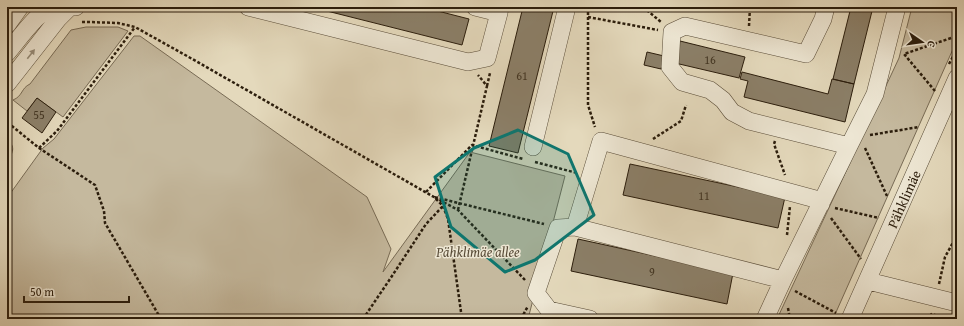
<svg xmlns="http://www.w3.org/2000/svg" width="964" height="326" font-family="'Gentium Book Plus',serif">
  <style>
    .green { fill: #c5b99e; stroke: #786b55 }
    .building { fill: #8b7f68; stroke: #2b1d0c }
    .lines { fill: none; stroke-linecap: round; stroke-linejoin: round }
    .minor-casing { stroke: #594c38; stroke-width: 18 }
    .path { stroke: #2b1d0c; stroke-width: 2.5; stroke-dasharray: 3 2; stroke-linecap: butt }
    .minor { stroke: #ede6d3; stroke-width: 17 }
    .oneway { fill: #968c79 }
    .marked { fill: #0f766e; fill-opacity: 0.2; stroke: #0f766e; stroke-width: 3; stroke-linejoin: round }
    .labels { text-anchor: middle; stroke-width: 3; stroke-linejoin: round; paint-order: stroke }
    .number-label { font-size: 12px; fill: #433623 }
    .street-label { font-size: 14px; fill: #2b1d0c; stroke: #ede6d3 }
    .park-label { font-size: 14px; font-style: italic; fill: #594c38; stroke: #ede6d3 }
  </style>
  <rect width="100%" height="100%" fill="#e4d9bc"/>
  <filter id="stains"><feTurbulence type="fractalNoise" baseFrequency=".005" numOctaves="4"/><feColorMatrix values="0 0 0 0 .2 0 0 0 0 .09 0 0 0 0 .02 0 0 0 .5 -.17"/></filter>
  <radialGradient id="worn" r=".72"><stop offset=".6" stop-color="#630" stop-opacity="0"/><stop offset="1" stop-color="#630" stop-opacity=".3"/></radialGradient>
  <path class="green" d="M912,7H957V40L833,319H777L899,58Z
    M86,27H118L128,31L63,117L37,98L27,111L13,100C23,96 21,88 30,84L71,30Z
    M134,36H140L367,197L391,249L383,272L470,152L565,176L528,319H7V198L43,148L54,139Z
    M7,139C16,147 13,153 7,161Z"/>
  <path class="building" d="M311,7H422L469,19L462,45Z
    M523,7H554L518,153L489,146Z
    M851,7H873L854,84L833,79Z
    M680,41L745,57L739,78L675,63Z
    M647,52L664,56L661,69L644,65Z
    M742,72L828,94L832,79L854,84L845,122L744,97L748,81L740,79Z
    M37,98L56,112L42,133L22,118Z
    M630,164L785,197L778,228L623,195Z
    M578,239L733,273L727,304L571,271Z
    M934,314L953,319H933Z
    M535,316L550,319H534Z"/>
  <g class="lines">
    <g class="minor-casing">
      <path id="minor" d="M248,7L468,62L487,58L499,13
        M475,7L499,13L500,7
        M826,7L823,19L806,54L685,26L672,32L670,67L682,82L710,90L723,100L732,112L749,121L849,146L875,94L897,7
        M7,25L20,7
        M7,53C16,43 38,11 51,8C58,6 68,7 76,7
        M7,84L58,19L70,7
        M533,147L567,7
        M575,227L783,280
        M868,281L957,303
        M590,319L549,310L536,293L558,228L575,227L601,141L819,200L821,204
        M765,319L783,280L849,146
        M850,319L957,78"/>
    </g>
    <path class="path" d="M588,7V105L595,127
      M643,7L661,22
      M588,17L658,30
      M82,22H89L118,23L135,27L187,56L434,197L443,206L448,219L462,319
      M749,26L750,7
      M949,64L957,49
      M487,86L490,73
      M935,91L904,54L957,36
      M11,99L8,103L7,122L39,148L95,185L104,211L105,223L161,319
      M870,135L919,127
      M653,139L681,121L686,105
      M775,141L774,144L785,175
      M39,148L57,131L135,27
      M865,148L887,196
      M535,162L577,173
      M426,192L472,145L523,159
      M835,208L879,218
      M458,210L487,86L478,75
      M831,218L861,259
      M787,235L790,206
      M525,280L458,210L434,197L544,224
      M939,284L945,257L955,239L957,232
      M795,291L836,313
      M788,308L790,319
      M363,319L392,276L426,224L443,206
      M521,319L528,306
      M926,319L933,313"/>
    <use href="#minor" class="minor"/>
  </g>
  <defs><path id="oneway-solid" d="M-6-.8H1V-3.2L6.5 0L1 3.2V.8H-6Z"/></defs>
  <use class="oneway" href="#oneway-solid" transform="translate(31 54) rotate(-52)"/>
  <path class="marked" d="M518,130L568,154L594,215L535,260L505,272L451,227L435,177L474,148Z"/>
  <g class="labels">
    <g class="number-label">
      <text x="710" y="64">16</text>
      <text x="522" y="80">61</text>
      <text x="39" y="119">55</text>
      <text x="704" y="200">11</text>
      <text x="652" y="276">9</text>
    </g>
    <g class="street-label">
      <text transform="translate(904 199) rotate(-66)" y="5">Pähklimäe</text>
    </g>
    <g class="park-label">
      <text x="478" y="257">Pähklimäe allee</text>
    </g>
  </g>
  <rect width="964" height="326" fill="none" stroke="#e4d9bc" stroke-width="24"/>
  <rect x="8" y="8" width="948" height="310" fill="none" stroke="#2b1d0c" stroke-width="2"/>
  <rect x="12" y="12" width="940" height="302" fill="none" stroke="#2b1d0c"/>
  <g transform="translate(922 42) rotate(103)" stroke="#ede6d3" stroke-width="3" paint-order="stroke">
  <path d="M0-3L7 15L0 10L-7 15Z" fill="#2b1d0c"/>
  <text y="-6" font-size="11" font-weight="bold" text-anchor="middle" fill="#2b1d0c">С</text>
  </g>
  <path d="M24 296v6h105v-6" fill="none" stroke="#2b1d0c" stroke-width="2"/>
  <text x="30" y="296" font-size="12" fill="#2b1d0c" stroke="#ede6d3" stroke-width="3" paint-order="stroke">50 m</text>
  <rect width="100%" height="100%" filter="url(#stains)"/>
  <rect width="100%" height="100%" fill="url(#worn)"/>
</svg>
